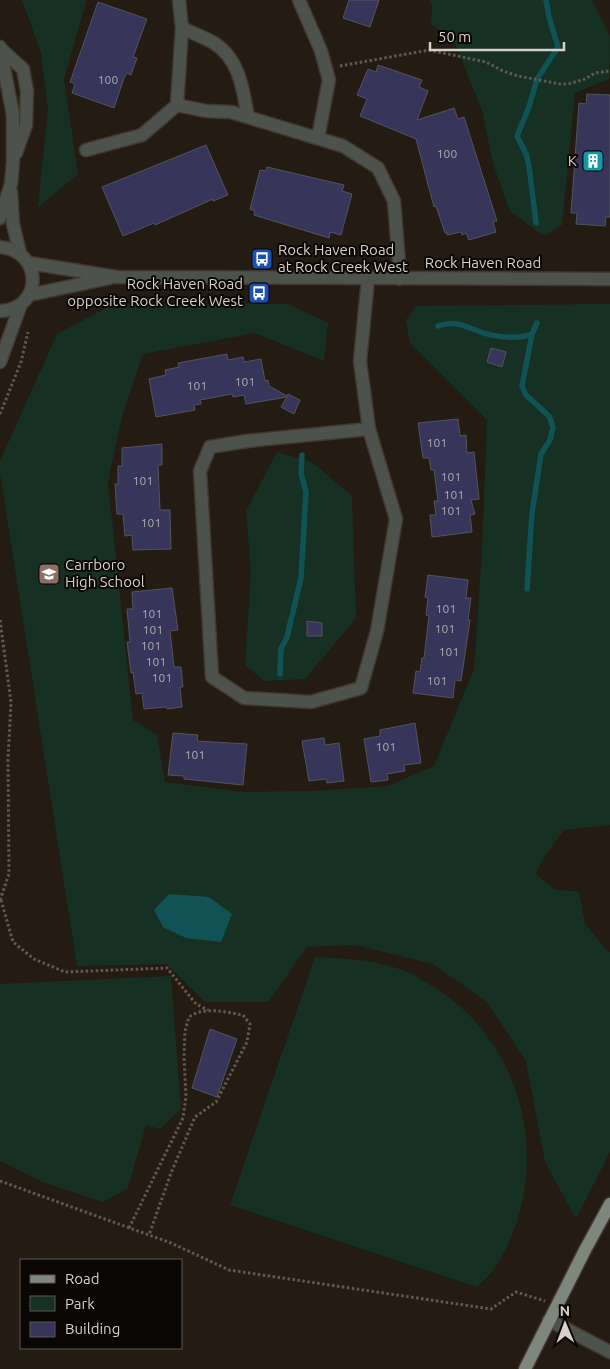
<svg xmlns="http://www.w3.org/2000/svg" width="610" height="1369" font-family="Ubuntu,sans-serif">
  <style>
    .green { fill: #163123 }
    .water { fill: #115257 }
    .lines { fill: none; stroke-linecap: round; stroke-linejoin: round }
    .stream { stroke: #115257; stroke-width: 5.5 }
    .building { fill: #37365a; stroke: #52535f }
    .minor-casing { stroke: #413830; stroke-width: 15 }
    .major-casing { stroke: #413830; stroke-width: 15 }
    .path { stroke: #615952; stroke-width: 3; stroke-dasharray: 2.5 2.5; stroke-linecap: butt }
    .minor { stroke: #4e524d; stroke-width: 12 }
    .major { stroke: #7f877d; stroke-width: 12 }
    .labels { text-anchor: middle; stroke-width: 4; stroke-linejoin: round; paint-order: stroke }
    .number-label { font-size: 12px; fill: #afaaaf }
    .poi-label { font-size: 15px; fill: #d7d0cb; stroke: #0a0604; text-anchor: end }
    .street-label { font-size: 15px; fill: #d7d0cb; stroke: #0a0604 }
  </style>
  <rect width="100%" height="100%" fill="#241b13"/>
  <path class="green" d="M22,0H86V2L64,79L78,174L38,207L48,109L41,53Z
    M430,0H592L610,36L609,79L575,93L562,225L544,236L510,211L493,164L482,110L454,41L431,24L432,5Z
    M114,304H288L328,323L324,361L255,333L143,354L122,416L108,482L133,720L157,735L165,782L244,792L310,791L388,786L434,766L474,669L482,551L487,420L410,343L406,320L416,306L610,304V825L564,830L543,858L536,874L554,889L579,892L585,924L608,952H610V1152L576,1219L545,1162L526,1061L487,1002L433,964L355,945L307,947L268,1002H205L167,964L77,966L0,473V461L57,334Z
    M277,452L312,462L352,496L356,618L305,679L264,681L245,665L251,573L246,511Z
    M315,957C345,958 377,960 405,971C412,973 419,978 425,982C526,1037 557,1171 495,1268C490,1275 483,1281 477,1287L230,1205Z
    M171,976L181,1109L160,1129L146,1125L128,1188L103,1202L43,1182L0,1161V984Z"/>
  <path class="water" d="M169,894L209,897L232,914L221,942L186,938L163,927L154,910Z"/>
  <g class="lines">
    <path class="stream" d="M536,223L529,166L526,154L517,136L529,107L537,79L558,47L549,17L546,0
      M438,326C457,320 463,326 481,332C495,337 518,340 532,334
      M527,589L532,513L541,454L550,440L553,427L549,416L526,395L522,386L532,334L537,323
      M280,674L281,649L287,637L301,578L306,492L301,473L302,455"/>
  </g>
  <path class="building" d="M349,0H379L370,27L343,18Z
    M98,2L147,19L133,57L137,58L131,75L127,73L124,78L114,108L72,93L75,84L70,82Z
    M378,65L422,80L419,87L428,91L417,120L454,108L458,119L464,117L497,221L493,222L496,232L469,240L466,233L462,235L461,232L447,235V232L445,233L436,206L434,207L416,139L360,116L367,99L357,95L368,69L376,72Z
    M587,94L610,95V217H606L605,226L576,224L577,213H571L579,103L586,104Z
    M206,145L228,195L213,201V199L155,225L154,223L123,236L102,187Z
    M267,167L344,185L342,191L352,194L341,235L330,232L329,238L254,215L255,211L250,209L260,170L266,171Z
    M491,348L506,352L502,367L487,362Z
    M227,354L228,360L243,357L244,362L261,359L265,381L268,380L269,386L287,396L288,394L300,400L294,414L281,407L287,397L246,404L244,395L233,397L232,394L200,400L201,404L194,405L195,410L156,417L149,379L166,375L165,370L179,367L178,363Z
    M458,419L460,436L466,435L467,453L474,452L479,499L471,500L475,514L470,515L472,532L432,537L430,515H436L434,501H438L434,470H431L429,458H423L418,423Z
    M162,444V465H158L160,510H170L171,549L133,550L132,535L125,536L123,514H117L115,484H118V466H122V448Z
    M428,575L468,580L466,598H471L468,620H470L461,681L455,680L453,698L413,693L416,671L420,672L422,658H424L429,616L426,615L428,598L425,597Z
    M172,588L178,630L170,631L174,667H181L183,687H180L182,707L167,709L166,707L144,709L142,693L136,694L133,672L131,673L127,642H130L127,609H133L132,592Z
    M307,621L322,623V636H307Z
    M415,723L421,763L404,765L405,771L387,774L388,780L371,782L364,739L380,736V730Z
    M173,733L198,735L197,741L247,744L243,785L184,779V776L168,775Z
    M324,738L325,745L339,743L344,781L327,783L326,779L309,781L302,741Z
    M210,1029L237,1039L217,1097L192,1088Z"/>
  <g class="lines">
    <g class="minor-casing">
      <path id="minor" d="M299,0L321,51L329,80L318,138
        M182,28C192,33 204,37 214,43C240,59 243,91 248,117
        M0,47L13,115V162L11,184L0,218
        M1,49L23,69L27,91L26,125L16,153
        M177,105L182,28L179,0
        M86,150L142,135L177,105L206,111L231,112L343,146L378,168L394,201L399,263V279
        M11,192L13,224L20,253
        M0,247C44,251 43,310 0,311
        M29,263L117,277L610,279
        M368,279L360,361L369,429L396,519L377,631L361,688L311,702L244,698L212,677L200,471L210,447L247,441L369,429
        M29,295L110,278
        M0,362L21,304
        M549,1320L610,1352"/>
    </g>
    <g class="major-casing">
      <path id="major" d="M525,1369L585,1250L610,1204"/>
    </g>
    <path class="path" d="M340,66L429,50L486,62L503,71L518,76L560,84H568L585,79L595,73L610,71
      M0,414L21,362L28,332
      M0,620L11,702L8,760L9,874L0,900
      M1,900L13,942L34,959L65,972L167,968L196,1004L208,1010
      M0,1181L171,1243L229,1270L491,1309L516,1292L545,1301
      M129,1228L183,1118L186,1096L184,1057L185,1031L189,1017C205,1006 224,1012 243,1015L250,1024L247,1042L216,1102L195,1117L171,1173L149,1235"/>
    <use href="#minor" class="minor"/>
    <use href="#major" class="major"/>
  </g>
  <defs>
    <g id="building-square" transform="scale(1.125)"><rect x="-9" y="-9" width="18" height="18" rx="4" fill="#0f9aa8" stroke="#0a0604"/><path d="M-4-6H4V6H1V3H-1V6H-4ZM-2.5-4.3h1.7v1.8h-1.7ZM.8-4.3h1.7v1.8H.8ZM-2.5-1h1.7V.8h-1.7ZM.8-1h1.7V.8H.8Z" fill="#fff"/></g>
    <g id="bus-square" transform="scale(1.125)"><rect x="-9" y="-9" width="18" height="18" rx="4" fill="#1a4fb4" stroke="#0a0604"/><path d="M-5-6H5V4H4V6H2V4H-2V6H-4V4H-5ZM-3.5-4V0h7V-4ZM-3.5 1.2v1.5H-2V1.2ZM2 1.2v1.5H3.5V1.2Z" fill="#fff"/></g>
    <g id="school-square" transform="scale(1.125)"><rect x="-9" y="-9" width="18" height="18" rx="4" fill="#8d6e63" stroke="#0a0604"/><path d="M0-5L7-2L0 1L-7-2ZM-4 1L0 2.5L4 1V4Q0 6-4 4Z" fill="#fff"/></g>
  </defs>
  <g fill-rule="evenodd">
    <use href="#building-square" x="593" y="161"/>
    <use href="#bus-square" x="262" y="259"/>
    <use href="#bus-square" x="259" y="293"/>
    <use href="#school-square" x="49" y="574"/>
  </g>
  <g class="labels">
    <g class="number-label">
      <text x="108" y="84">100</text>
      <text x="447" y="158">100</text>
      <text x="245" y="386">101</text>
      <text x="197" y="390">101</text>
      <text x="437" y="447">101</text>
      <text x="451" y="481">101</text>
      <text x="143" y="485">101</text>
      <text x="454" y="499">101</text>
      <text x="451" y="515">101</text>
      <text x="151" y="527">101</text>
      <text x="446" y="613">101</text>
      <text x="152" y="618">101</text>
      <text x="445" y="633">101</text>
      <text x="153" y="634">101</text>
      <text x="151" y="650">101</text>
      <text x="449" y="656">101</text>
      <text x="156" y="666">101</text>
      <text x="162" y="682">101</text>
      <text x="437" y="685">101</text>
      <text x="386" y="751">101</text>
      <text x="195" y="759">101</text>
    </g>
    <g class="poi-label">
      <text x="577" y="166">K</text>
      <text x="278" y="255" text-anchor="start">Rock Haven Road<tspan x="278" dy="17">at Rock Creek West</tspan></text>
      <text x="243" y="289">Rock Haven Road<tspan x="243" dy="17">opposite Rock Creek West</tspan></text>
      <text x="65" y="570" text-anchor="start">Carrboro<tspan x="65" dy="17">High School</tspan></text>
    </g>
    <g class="street-label">
      <text x="483" y="268">Rock Haven Road</text>
    </g>
  </g>
  <rect x="20" y="1259" width="162" height="90" fill="#0a0604" stroke="#5c5754"/>
  <rect x="30" y="1275" width="25" height="8" fill="#7f877d" stroke="#5c5754"/>
  <text x="65" y="1284" font-size="15" fill="#d7d0cb">Road</text>
  <rect x="30" y="1296" width="25" height="15" fill="#163123" stroke="#5c5754"/>
  <text x="65" y="1309" font-size="15" fill="#d7d0cb">Park</text>
  <rect x="30" y="1322" width="25" height="15" fill="#37365a" stroke="#5c5754"/>
  <text x="65" y="1334" font-size="15" fill="#d7d0cb">Building</text>
  <g transform="translate(565 1324) rotate(359)" stroke="#0a0604" stroke-width="4" paint-order="stroke">
  <path d="M0-4L9 19L0 12L-9 19Z" fill="#d7d0cb"/>
  <text y="-8" font-size="14" font-weight="bold" text-anchor="middle" fill="#d7d0cb">N</text>
  </g>
  <path d="M430 42v8h134v-8" fill="none" stroke="#d7d0cb" stroke-width="2.5"/>
  <text x="438" y="42" font-size="15" fill="#d7d0cb" stroke="#0a0604" stroke-width="4" paint-order="stroke">50 m</text>
</svg>
